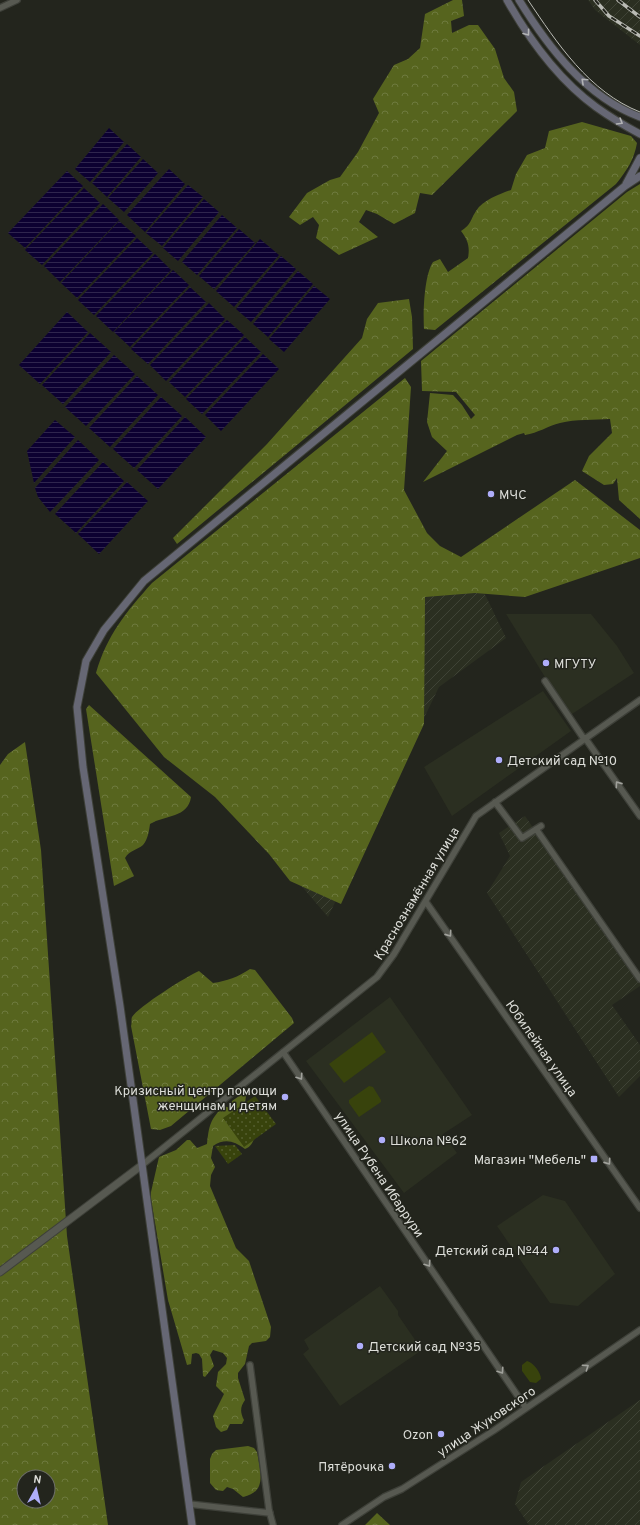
<svg xmlns="http://www.w3.org/2000/svg" width="640" height="1525" font-family="Overpass,sans-serif">
  <style>
    .built { fill: #2b2f21 }
    .industrial { fill: url(#industrial-furrows) }
    .forest { fill: url(#forest-crowns); fill-rule: evenodd }
    .park { fill: url(#park-dots) }
    .garden { fill: #38430c }
    .water { fill: url(#water-rules) }
    .lines { fill: none; stroke-linecap: round; stroke-linejoin: round }
    .minor-casing { stroke: #3e4039; stroke-width: 8 }
    .tertiary-casing { stroke: #3e4039; stroke-width: 9 }
    .secondary-casing { stroke: #3e4039; stroke-width: 9 }
    .minor { stroke: #575951; stroke-width: 5.5 }
    .tertiary { stroke: #575951; stroke-width: 7 }
    .secondary { stroke: #666774; stroke-width: 7 }
    .tram { stroke: #babbb5; stroke-width: 1 }
    .rail-casing { stroke: #babbb5; stroke-width: 3.5 }
    .rail { stroke: #23251d; stroke-width: 2; stroke-dasharray: 6; stroke-linecap: butt }
    .oneway { stroke: #b3b4b6 }
    .oneway2 { stroke: #a1a29c }
    .poi-dot { fill: #afaefa; stroke: #23251d; stroke-width: 1.5 }
    .labels { text-anchor: middle; stroke-width: 3; stroke-linejoin: round; paint-order: stroke }
    .poi-label { font-size: 13px; fill: #ddded9; stroke: #23251d; text-anchor: start }
    .street-label { font-size: 13px; fill: #ddded9; stroke: #23251d }
  </style>
  <defs>
    <pattern id="industrial-furrows" width="10" height="10" patternUnits="userSpaceOnUse"><rect width="10" height="10" fill="#2b2f21"/><path d="M-1 1l2-2M0 10L10 0M9 11l2-2" fill="none" stroke="#3f4336"/></pattern>
    <pattern id="forest-crowns" width="20" height="18" patternUnits="userSpaceOnUse"><rect width="20" height="18" fill="#56641e"/><path d="M2 6a3 3 0 1 1 6 0M12 15a3 3 0 1 1 6 0" fill="none" stroke="#6e7a3e"/></pattern>
    <pattern id="park-dots" width="8" height="8" patternUnits="userSpaceOnUse"><rect width="8" height="8" fill="#38430c"/><path d="M2 2h.1M6 6h.1" fill="none" stroke="#545e2f" stroke-width="1.8" stroke-linecap="round"/></pattern>
    <pattern id="water-rules" width="6" height="5" patternUnits="userSpaceOnUse"><rect width="6" height="5" fill="#0c0031"/><path d="M0 2.5h6" fill="none" stroke="#2f254e"/></pattern>
  </defs>
  <rect width="100%" height="100%" fill="#23251d"/>
  <path class="built" d="M506,614H591L617,646L634,673L569,716Z
    M543,691L571,731L452,816L424,767Z
    M390,997L472,1115L443,1134L457,1153L404,1193L306,1061Z
    M543,1195L565,1201L615,1274L578,1306L550,1303L497,1226Z
    M380,1286L398,1311V1315L422,1350L340,1406L303,1354L309,1349L304,1340Z"/>
  <path class="industrial" d="M588,0H640V45L595,10Z
    M480,584L506,638L439,687L328,917L292,875L324,589Z
    M525,816L640,983V986L612,1005L640,1045V1076L619,1097L487,893L510,856L499,833Z
    M640,1400V1525H529L515,1504L521,1482Z"/>
  <path class="forest" d="M453,0H462L464,16L451,21L452,33L469,25H478L495,49L504,78L514,92L517,111L432,195L420,193L415,213L394,224L377,214L366,210L359,222L378,237L339,255L316,238L319,225L313,217L300,225L289,217L307,193L330,180L340,177L358,152L379,113L373,99L394,65L408,59L420,48L425,14Z
    M582,122L631,136L637,143C634,160 627,170 616,184L435,330L424,329C423,312 424,276 433,262L440,259L448,272L468,258C470,247 468,240 461,231C472,224 470,220 476,211C483,200 500,194 511,190L516,174L527,155L545,148L549,131Z
    M640,184V519L619,500L617,478L613,484L604,485L582,471L589,456L612,433L610,419C594,420 576,419 560,423C548,426 538,433 525,435L524,433L517,435L423,482L447,451L432,437L427,422L430,393L453,395L462,405L471,419L475,415L456,392L422,391L421,361L627,192Z
    M409,299L412,317L413,349L177,544L173,538L267,444L362,338L367,319L378,303Z
    M405,378L411,387L404,490L427,533L440,546L461,557L575,480L640,530V558L525,597L475,593L425,597L424,724L341,904L290,881L269,854L215,797L164,757L96,673C107,635 126,612 152,583Z
    M89,705L191,797C188,818 165,815 150,824C149,831 148,839 143,845C137,850 130,850 125,858L134,876L114,886L86,709Z
    M25,742L41,850L67,1236L108,1525H0V765L8,754ZM24,1477H48V1501H24Z
    M250,969L255,970L292,1018L294,1023L171,1126L160,1130L151,1129L131,1026C132,1024 131,1019 132,1017C138,1007 187,976 199,971L213,983C227,981 238,977 250,969Z
    M242,1094L246,1096L244,1110L255,1136C253,1142 251,1147 245,1149C234,1141 225,1138 213,1146L211,1158L215,1167L211,1175L210,1186L236,1248L249,1261L271,1327L270,1337L266,1341L252,1343L249,1346L245,1364L238,1373V1378L245,1400C240,1407 240,1412 244,1420L242,1424H230L227,1430L221,1432L216,1427L213,1416L224,1394L216,1386L218,1372L226,1364L227,1358L223,1353L213,1350L210,1355L214,1366L205,1377L203,1376L202,1359L199,1354L196,1353L192,1354L191,1364L187,1365L168,1300L151,1199V1192L159,1157L176,1150L187,1140H190L197,1148L207,1144C209,1126 210,1119 224,1106L230,1108L232,1101Z
    M248,1446L254,1448L257,1452C260,1470 268,1492 243,1497L233,1489L227,1487L223,1491L216,1490L210,1483V1459L212,1454L216,1450Z
    M377,1513L390,1525H365Z"/>
  <path class="park" d="M255,1096L276,1124L244,1147L223,1118Z
    M235,1145L242,1154L228,1164L215,1146Z"/>
  <path class="garden" d="M372,1032L386,1052L344,1083L329,1064Z
    M369,1086L373,1087L381,1100V1102L359,1117L349,1103V1100Z
    M527,1361C534,1363 541,1373 541,1379L536,1383L530,1382L522,1371V1365Z"/>
  <path class="water" d="M109,128L124,142L90,182L75,169Z
    M127,144L141,157L107,197L92,183Z
    M143,159L158,173L124,212L108,198Z
    M169,169L185,184L145,232L127,215Z
    M67,171L83,186L25,248L8,233Z
    M188,185L203,197L162,246L146,233Z
    M84,188L100,203L42,265L25,250Z
    M204,199L219,212L178,261L163,248Z
    M103,204L119,220L60,282L44,266Z
    M222,215L237,228L197,275L182,262Z
    M119,221L136,236L77,298L61,283Z
    M239,229L255,243L214,289L199,276Z
    M137,238L153,253L94,315L78,300Z
    M260,239L279,255L234,307L216,291Z
    M155,254L171,270L113,332L96,316Z
    M281,256L296,269L251,322L236,309Z
    M173,270L189,285L130,347L114,332Z
    M298,271L313,284L268,337L253,324Z
    M314,286L330,299L284,352L269,339Z
    M190,287L206,302L148,364L131,349Z
    M209,303L225,319L166,381L150,365Z
    M67,312L88,332L40,384L19,365Z
    M227,320L244,335L185,397L169,382Z
    M90,333L111,352L63,404L42,385Z
    M245,337L261,352L202,414L186,399Z
    M263,354L279,369L221,431L205,415Z
    M114,355L135,374L86,426L65,407Z
    M137,376L158,395L110,447L89,428Z
    M161,397L182,416L134,468L113,449Z
    M185,417L206,437L158,489L137,470Z
    M55,420L75,437L34,483L27,451Z
    M78,440L99,460L50,512L38,497L35,488Z
    M103,462L124,481L76,533L55,514Z
    M127,482L148,501L99,554L78,534Z"/>
  <g class="lines">
    <g class="minor-casing">
      <path id="minor" d="M0,8L17,0
        M545,681L584,739
        M585,738L640,816
        M495,802L522,838L541,826
        M536,829L640,979
        M426,902L640,1208
        M283,1052L526,1408
        M142,1165L377,977L394,954L476,816L640,700
        M250,1365L269,1510L273,1525
        M189,1504L270,1513
        M342,1525L384,1497L402,1489L493,1431L640,1330"/>
    </g>
    <g class="tertiary-casing">
      <path id="tertiary" d="M0,1272L142,1165"/>
    </g>
    <g class="secondary-casing">
      <path id="secondary" d="M507,0C529,39 559,80 596,107C610,117 625,126 640,134
        M519,0C548,47 586,97 640,117
        M626,184L640,158
        M192,1525L120,1006L83,767L77,707L86,661L104,630L144,581L625,186L640,176"/>
    </g>
    <use href="#minor" class="minor"/>
    <use href="#tertiary" class="tertiary"/>
    <use href="#secondary" class="secondary"/>
    <path class="tram" d="M528,0C557,43 589,92 640,112"/>
    <g class="rail-casing">
      <path id="rail" d="M595,0L609,16L640,36
        M618,0L640,17"/>
    </g>
    <use href="#rail" class="rail"/>
  </g>
  <defs><path id="oneway-chevron" d="M-2-3.5L2.5 0L-2 3.5" fill="none" stroke-width="1.6" stroke-linecap="round" stroke-linejoin="round"/></defs>
  <g class="oneway">
    <use href="#oneway-chevron" transform="translate(527 33) rotate(53)"/>
    <use href="#oneway-chevron" transform="translate(584 81) rotate(-137)"/>
    <use href="#oneway-chevron" transform="translate(620 122) rotate(31)"/>
  </g>
  <g class="oneway2">
    <use href="#oneway-chevron" transform="translate(618 784) rotate(-125)"/>
    <use href="#oneway-chevron" transform="translate(449 934) rotate(55)"/>
    <use href="#oneway-chevron" transform="translate(300 1077) rotate(56)"/>
    <use href="#oneway-chevron" transform="translate(608 1162) rotate(55)"/>
    <use href="#oneway-chevron" transform="translate(428 1264) rotate(56)"/>
    <use href="#oneway-chevron" transform="translate(586 1367) rotate(-34)"/>
    <use href="#oneway-chevron" transform="translate(501 1371) rotate(56)"/>
  </g>
  <g class="poi-dot">
    <circle cx="491" cy="494" r="4"/>
    <circle cx="546" cy="663" r="4"/>
    <circle cx="499" cy="760" r="4"/>
    <circle cx="285" cy="1097" r="4"/>
    <circle cx="382" cy="1140" r="4"/>
    <rect x="590" y="1155" width="8" height="8" rx="2"/>
    <circle cx="556" cy="1250" r="4"/>
    <circle cx="360" cy="1346" r="4"/>
    <circle cx="441" cy="1434" r="4"/>
    <circle cx="392" cy="1466" r="4"/>
  </g>
  <g class="labels">
    <g class="poi-label">
      <text x="499" y="499">МЧС</text>
      <text x="554" y="668">МГУТУ</text>
      <text x="507" y="765">Детский сад №10</text>
      <text x="277" y="1095" text-anchor="end">Кризисный центр помощи<tspan x="277" dy="15">женщинам и детям</tspan></text>
      <text x="390" y="1145">Школа №62</text>
      <text x="586" y="1164" text-anchor="end">Магазин "Мебель"</text>
      <text x="548" y="1255" text-anchor="end">Детский сад №44</text>
      <text x="368" y="1351">Детский сад №35</text>
      <text x="433" y="1439" text-anchor="end">Ozon</text>
      <text x="384" y="1471" text-anchor="end">Пятёрочка</text>
    </g>
    <g class="street-label">
      <text transform="translate(416 893) rotate(-59)" y="5">Краснознамённая улица</text>
      <text transform="translate(542 1048) rotate(55)" y="5">Юбилейная улица</text>
      <text transform="translate(380 1174) rotate(56)" y="5">улица Рубена Ибаррури</text>
      <text transform="translate(486 1421) rotate(-34)" y="5">улица Жуковского</text>
    </g>
  </g>
  <g transform="translate(36 1489) rotate(8)"><circle r="19" fill="#23251d" stroke="#6d6f68"/>
  <path d="M0-3L7 15L0 10L-7 15Z" fill="#afaefa"/>
  <text y="-6" font-size="11" font-weight="bold" text-anchor="middle" fill="#ddded9">N</text>
  </g>
</svg>
